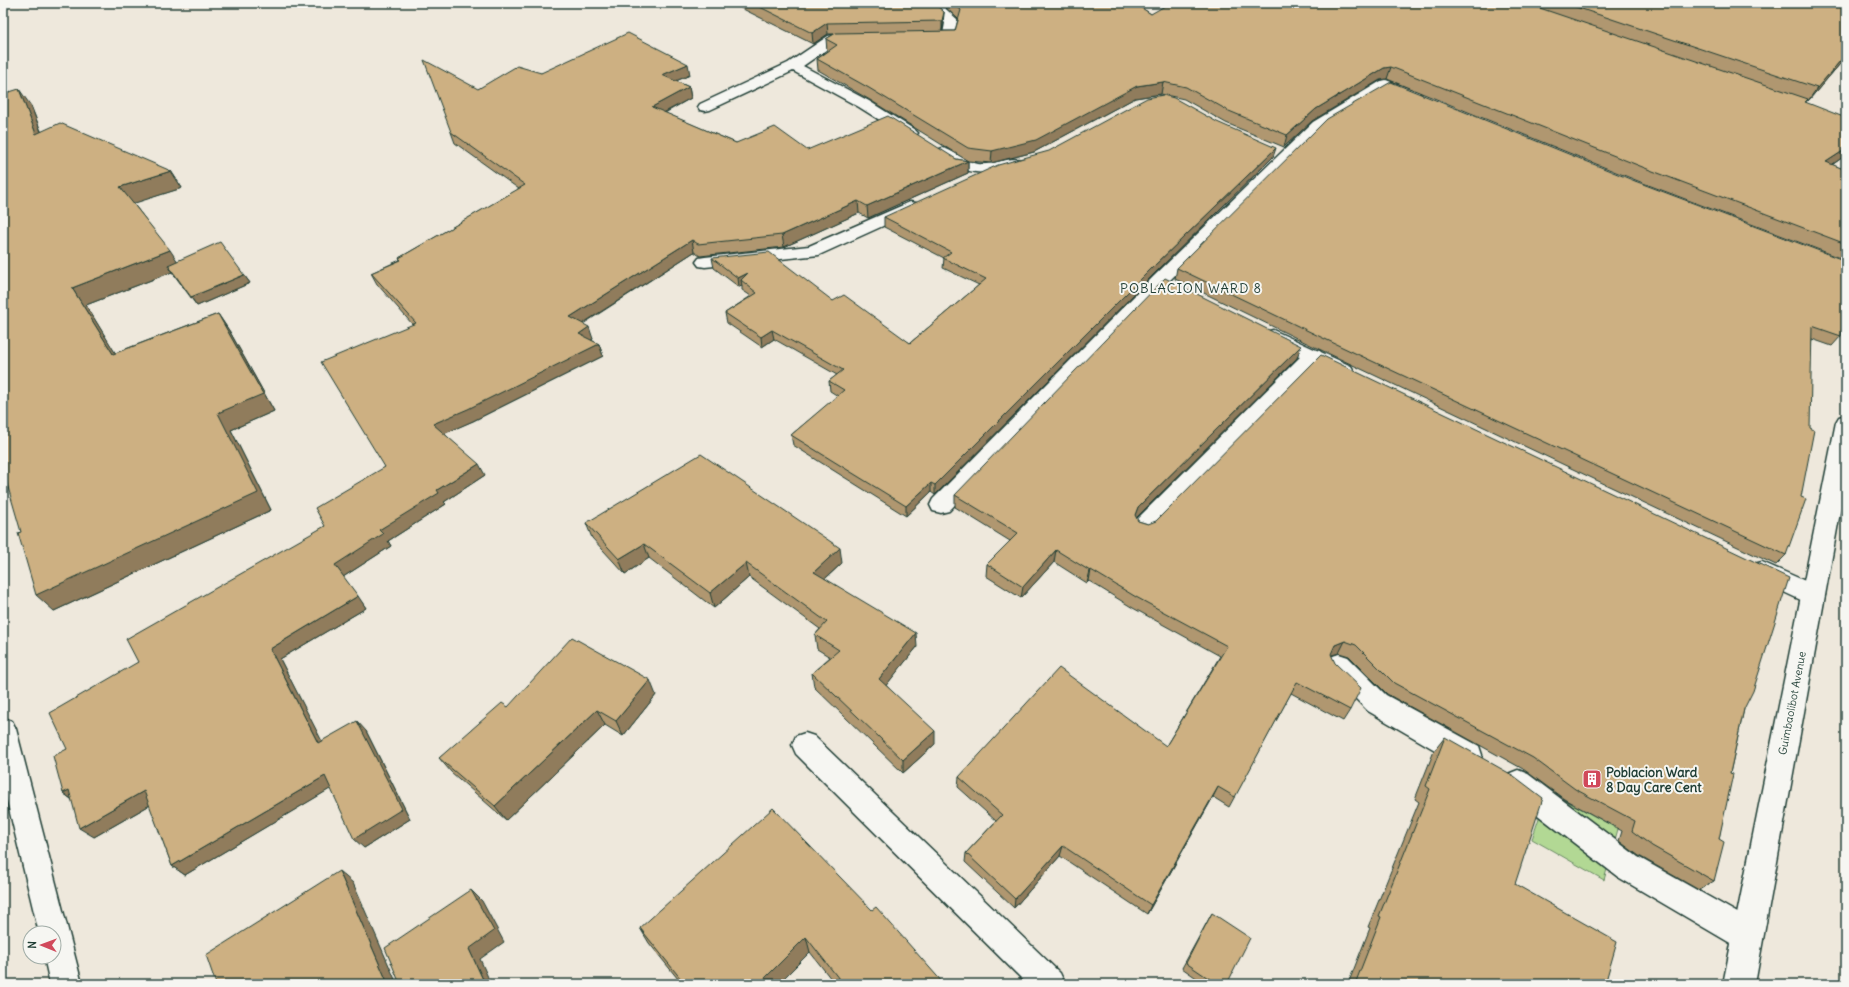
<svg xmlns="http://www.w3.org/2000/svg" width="1849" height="987" font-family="Delius,sans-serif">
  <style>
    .green { fill: #b2d894; stroke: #688a64 }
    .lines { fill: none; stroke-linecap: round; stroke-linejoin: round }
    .lane-casing { stroke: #1f3d34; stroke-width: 3 }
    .street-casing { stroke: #1f3d34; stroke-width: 3 }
    .secondary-casing { stroke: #1f3d34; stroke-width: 3 }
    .lane { fill: #f6f6f2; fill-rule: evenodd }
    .street { fill: #f6f6f2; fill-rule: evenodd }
    .secondary { fill: #f6f6f2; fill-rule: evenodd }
    .wall { fill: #b09770; stroke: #1f3d34 }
    .shaded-wall { fill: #907b5b; stroke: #1f3d34 }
    .building { fill: #cdb082; stroke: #1f3d34 }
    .labels { text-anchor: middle; stroke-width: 4; stroke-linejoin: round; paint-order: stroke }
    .street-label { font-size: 11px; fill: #1f3d34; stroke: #f6f6f2 }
    .quarter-label { font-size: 13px; letter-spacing: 1px; fill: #1f3d34; stroke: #f6f6f2 }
    .near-poi-label { font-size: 13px; font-weight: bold; fill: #1f3d34; stroke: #f6f6f2; text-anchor: start }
  </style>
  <rect width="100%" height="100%" fill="#eee8dc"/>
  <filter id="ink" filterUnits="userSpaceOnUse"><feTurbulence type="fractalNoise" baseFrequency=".025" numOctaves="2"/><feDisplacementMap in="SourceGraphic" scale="8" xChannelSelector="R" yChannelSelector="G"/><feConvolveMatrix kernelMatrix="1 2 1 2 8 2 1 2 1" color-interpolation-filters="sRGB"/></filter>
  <g filter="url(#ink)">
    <path class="green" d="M1548,791L1618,829L1604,880L1532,839Z"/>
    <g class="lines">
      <g class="lane-casing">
        <path id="lane" d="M1313,350L1320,351L1323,356L1320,361L1152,532L1144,535L1136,532L1133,526L1136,520L1306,351Z
          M1339,654L1348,657L1386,695L1479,746L1482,755L1479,764L1469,767L1459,764L1368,711L1330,673L1326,665L1330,657Z
          M1518,770L1528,774L1638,857L1759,925L1763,936L1759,947L1748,951L1737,947L1618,877L1508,792L1504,783L1508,774Z"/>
      </g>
      <g class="street-casing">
        <path id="street" d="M925,3H939L957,19L959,22L954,41H922L920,38L922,35L943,34L945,23Z
          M833,35L861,36L863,39L861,42L836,43L803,66L869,101L915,130L918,133L915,136L910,138L905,136L859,107L793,71L710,110L705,111L700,110L698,107L700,104L788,63L828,36Z
          M1386,80L1419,92L1421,95L1419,98H1409L1387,89L1323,128L1166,284L949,511L941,513L933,511L930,505L933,499L1154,276L1313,122L1381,81Z
          M943,148C955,151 965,162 978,164C993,166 1009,156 1023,160L1025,163L1023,166C997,173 975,177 950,164C945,161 939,158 935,153L937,150Z
          M910,202L916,203L918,207L916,211L819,255L705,267L699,266L696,262L699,258L705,257L809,246Z
          M1273,330L1351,366L1354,371L1351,376L1344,378L1337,376L1266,340L1263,336L1266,332Z
          M1762,562L1821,588L1825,595L1821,602L1813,605L1805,602L1754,578L1750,571L1754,564Z
          M805,733L814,736L1060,973L1065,984H1027L796,754L792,745L796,736Z"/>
      </g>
      <g class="secondary-casing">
        <path id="secondary" d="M1846,415V479L1755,984H1723L1836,422L1839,417Z
          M3,717L12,721L16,729L82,984H50L44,957H54V933H39L3,784Z"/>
      </g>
      <use href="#lane" class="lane"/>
      <use href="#street" class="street"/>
      <use href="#secondary" class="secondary"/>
    </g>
    <path class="wall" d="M731,3H934L944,12L943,24L942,31H955L958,19L941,3H1134L1151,14L1426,5L1427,3H1846V57L1808,101L1807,100L1806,102L1846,155L1832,165L1846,170V260L1643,183L1387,79L1380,80L1312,121L1284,147L1226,123L1184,99L1161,94L1135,98L1034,152L991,163L968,161L870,100L818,70L817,59L828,51H827L826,39L834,34H828L813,44Z
      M541,73L690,75L676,81L689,87L691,98L665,113L736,143L807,150L956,159L968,161V173L868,218L859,213L784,247L700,256L694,252L583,324L593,339L591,340L599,344L603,356L473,421L444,433L485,475L444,502L446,504L388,541L391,546L343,577L366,608L280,659L321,741L366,731L410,819L364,848L331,788L185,875L172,866L150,805L94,837L71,799L63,793L67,749L138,662L325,526L385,467L413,325L377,284L371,273L400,260L399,258L519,189L455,143L451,132L478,89Z
      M31,106L41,131L171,171L182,188L133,203L177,261L244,275L250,283L197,306L172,272L86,305L115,353L218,314L230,332L274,411L231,430L271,510L54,611L21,532Z
      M1273,157L1153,275L935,495L931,492L906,516L793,445L791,435L838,396L830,391L829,381L837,375L774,339L762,347L727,323L725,313L751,296L742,290V286L739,287L714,268L712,258L833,301L910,343L979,285L943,268L944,258L884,227V217Z
      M1635,181L1841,336L1832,346L1812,339L1786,555L1776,565L1321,350L1175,279L1177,268Z
      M1297,358L1136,518L1138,521L1744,709L1730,773L1719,839L1714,881L1699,890L1639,856L1619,841L1622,831L1564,799L1523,769L1387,694L1349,656L1339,653L1331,655L1350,710L1343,721L1291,693L1229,807L1213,797L1147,914L1060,856L1014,908L965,862L966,853L996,821L958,787L959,777L1166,746L1220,656L1133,608L1089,581L1087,583L1054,562L1021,598L986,576L987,564L1010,541L955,507V495Z
      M586,523L842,563L825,579L917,647L886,685L935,744L903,773L814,687L812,673L830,657L817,649L815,635L820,629L749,577L714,608L649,558L625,574L592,538Z
      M656,695L623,736L605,725L506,820L451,772L439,758L508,707Z
      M1445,737L1515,884L1605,984H1348L1370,928L1368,927L1419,802L1415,799L1434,751Z
      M872,910L944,984H835L810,952L778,984H682L649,943L640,928Z
      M1212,913L1227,984H1205L1182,968Z"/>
    <path class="shaded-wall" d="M944,12L943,24L942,33V21Z
      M827,23L828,34L813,44L812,33Z
      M1846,54V57L1808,101L1817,88Z
      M688,64L690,75L664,86L662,75Z
      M1391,67L1387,79L1380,80L1312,121L1284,147L1287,135L1316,109L1384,68Z
      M1163,82L1161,94L1135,98L1034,152L991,163L992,151L1137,86Z
      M689,87L691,98L654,118L652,107Z
      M19,89L31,106L48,150L36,134Z
      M1276,148L1273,157L1153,275L935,495V485L1155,265Z
      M1846,149V155L1817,175L1826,162Z
      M968,161V173L868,218L867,206Z
      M171,171L182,188L132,204L120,187Z
      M858,201L859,213L784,247L782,235Z
      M692,240L694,252L574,329L570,317Z
      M170,250L182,268L168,265L172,272L86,305L127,372L113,354L72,288Z
      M748,273L741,280L742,286L739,287L738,278Z
      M244,275L250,283L197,306L191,297Z
      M218,314L230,332L274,411L231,430L271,510L54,611L36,595L218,413Z
      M589,327L593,339L583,346L579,334Z
      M772,330L774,339L762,347L761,337Z
      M599,344L603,356L473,421L439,436L433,424Z
      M1301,346L1297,358L1135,519V515L1138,507Z
      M479,464L485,475L444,502L446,504L388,541L391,546L343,577L335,565L379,530L437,490Z
      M931,483V492L906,516V506Z
      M644,544L649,558L625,574L619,559Z
      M840,548L842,563L816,587L814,572Z
      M1056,550L1054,562L1021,598L1023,587Z
      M746,563L749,577L714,608L710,593Z
      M1091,570L1089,581L1087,583L1090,571Z
      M358,596L366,608L280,659L328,753L318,743L270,649Z
      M916,633L917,647L880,693L879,679Z
      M1345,641L1339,653L1329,656L1335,645Z
      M650,680L656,695L623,736L616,721Z
      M597,710L605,725L506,820L495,806Z
      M357,721L366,731L410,819L364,848L354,839Z
      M935,731V744L903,773V760Z
      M325,776L335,786L185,875L172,866Z
      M1218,787L1213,797L1147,914L1151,905Z
      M69,790L77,803L63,793Z
      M144,791L157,801L94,837L79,828Z
      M1063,846L1060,856L1014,908L1015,899Z
      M339,871L353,883L397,984H388Z
      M471,890L482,901L504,942L480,959L491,984H485L469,949Z
      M806,937L810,952L778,984H759Z"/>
    <path class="building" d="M752,3H934L944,12L942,21L827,23L812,33Z
      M953,3H1134L1151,14L1170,3H1420L1426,5L1427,3H1525L1808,99L1805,102L1846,118V149L1826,162L1846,170V244L1650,170L1391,67L1384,68L1316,109L1287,135L1229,111L1186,87L1163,82L1137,86L1036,140L992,151L968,148L869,88L817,59L837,45L826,39L836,33L955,31L961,10Z
      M1564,3H1846V54L1817,88Z
      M628,33L688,64L662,75L689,87L652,107L736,143L775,127L807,150L888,116L956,159L968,161L867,206L858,201L782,235L698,244L692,240L570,317L589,327L579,334L599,344L468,409L433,424L479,464L437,490L439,493L379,530L383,534L335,565L358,596L270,649L318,743L357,721L402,809L354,839L325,776L172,866L144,791L79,828L69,790L63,793L53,756L67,749L50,713L138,662L126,639L325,526L315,508L385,467L321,362L416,323L371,273L401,260L399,258L525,185L451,132L424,60L478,89L517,66L541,73Z
      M1391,82L1635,181L1846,261V310L1841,336L1812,326L1810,428L1814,430L1801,497L1806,499L1786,555L1325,339L1177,268L1327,119Z
      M19,89L36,134L60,123L171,171L120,187L170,250L72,288L113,354L218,314L263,394L218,413L258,493L36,595L18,533L21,532L3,470V94Z
      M1163,95L1174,98L1217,122L1276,148L1155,265L935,485L931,483L906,506L791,435L844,390L829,381L843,370L772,330L761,337L725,313L757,293L741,280L748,273L738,278L712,258L769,252L833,301L844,295L910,343L986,279L943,258L951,252L884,217L998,165L1049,151L1147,98Z
      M220,242L244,275L191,297L168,265Z
      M1165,278L1301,346L1138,507L1135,515L1138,521L1148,524L1156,521L1321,355L1789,578L1753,691L1744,709L1730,773L1733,774L1719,839L1724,842L1714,881L1652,846L1632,831L1635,821L1575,789L1533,758L1394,683L1356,645L1345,641L1335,645L1331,654L1335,663L1361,688L1350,710L1297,682L1235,797L1218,787L1151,905L1063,846L1015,899L966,853L1002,815L959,777L1059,668L1166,746L1227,646L1136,597L1091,570L1090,571L1056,550L1023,587L987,564L1018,533L955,495Z
      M701,454L840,548L814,572L916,633L879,679L935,731L903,760L812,673L839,650L815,635L827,622L746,563L710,593L644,544L619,559L586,523Z
      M572,637L650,680L616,721L597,710L495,806L439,758L502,703L508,707Z
      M1445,737L1514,776L1543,798L1515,884L1617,942L1605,984H1355L1381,917L1379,916L1430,789L1426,786Z
      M773,808L872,910L876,907L944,984H843L806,937L759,984H685L640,928Z
      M339,871L388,984H216L206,955Z
      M471,890L494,931L469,949L485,984H400L385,948Z
      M1212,913L1250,938L1227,984H1217L1186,963Z"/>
  </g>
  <defs>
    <g id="building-square" transform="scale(1)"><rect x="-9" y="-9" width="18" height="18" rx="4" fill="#d1495b" stroke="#f6f6f2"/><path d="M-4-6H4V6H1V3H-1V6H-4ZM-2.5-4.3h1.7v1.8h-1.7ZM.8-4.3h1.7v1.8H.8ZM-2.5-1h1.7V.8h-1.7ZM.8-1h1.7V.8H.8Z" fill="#fff"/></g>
  </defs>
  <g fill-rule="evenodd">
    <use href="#building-square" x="1592" y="779"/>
  </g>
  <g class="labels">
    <g class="street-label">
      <text transform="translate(1792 703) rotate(-79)" y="4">Guimbaolibot Avenue</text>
    </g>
    <g class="quarter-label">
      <text x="1191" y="293">POBLACION WARD 8</text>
    </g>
    <g class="near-poi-label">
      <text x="1606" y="777">Poblacion Ward<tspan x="1606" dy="15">8 Day Care Cent</tspan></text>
    </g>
  </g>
  <rect width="1849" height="987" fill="none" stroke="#f6f6f2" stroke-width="16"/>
  <rect x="8" y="8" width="1833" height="971" fill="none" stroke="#1f3d34" stroke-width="1.5" filter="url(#ink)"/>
  <g transform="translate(42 945) rotate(271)"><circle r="19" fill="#f6f6f2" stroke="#a0aca6"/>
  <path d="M0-3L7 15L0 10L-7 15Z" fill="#d1495b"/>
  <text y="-6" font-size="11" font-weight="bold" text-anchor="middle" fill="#1f3d34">N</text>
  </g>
</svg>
